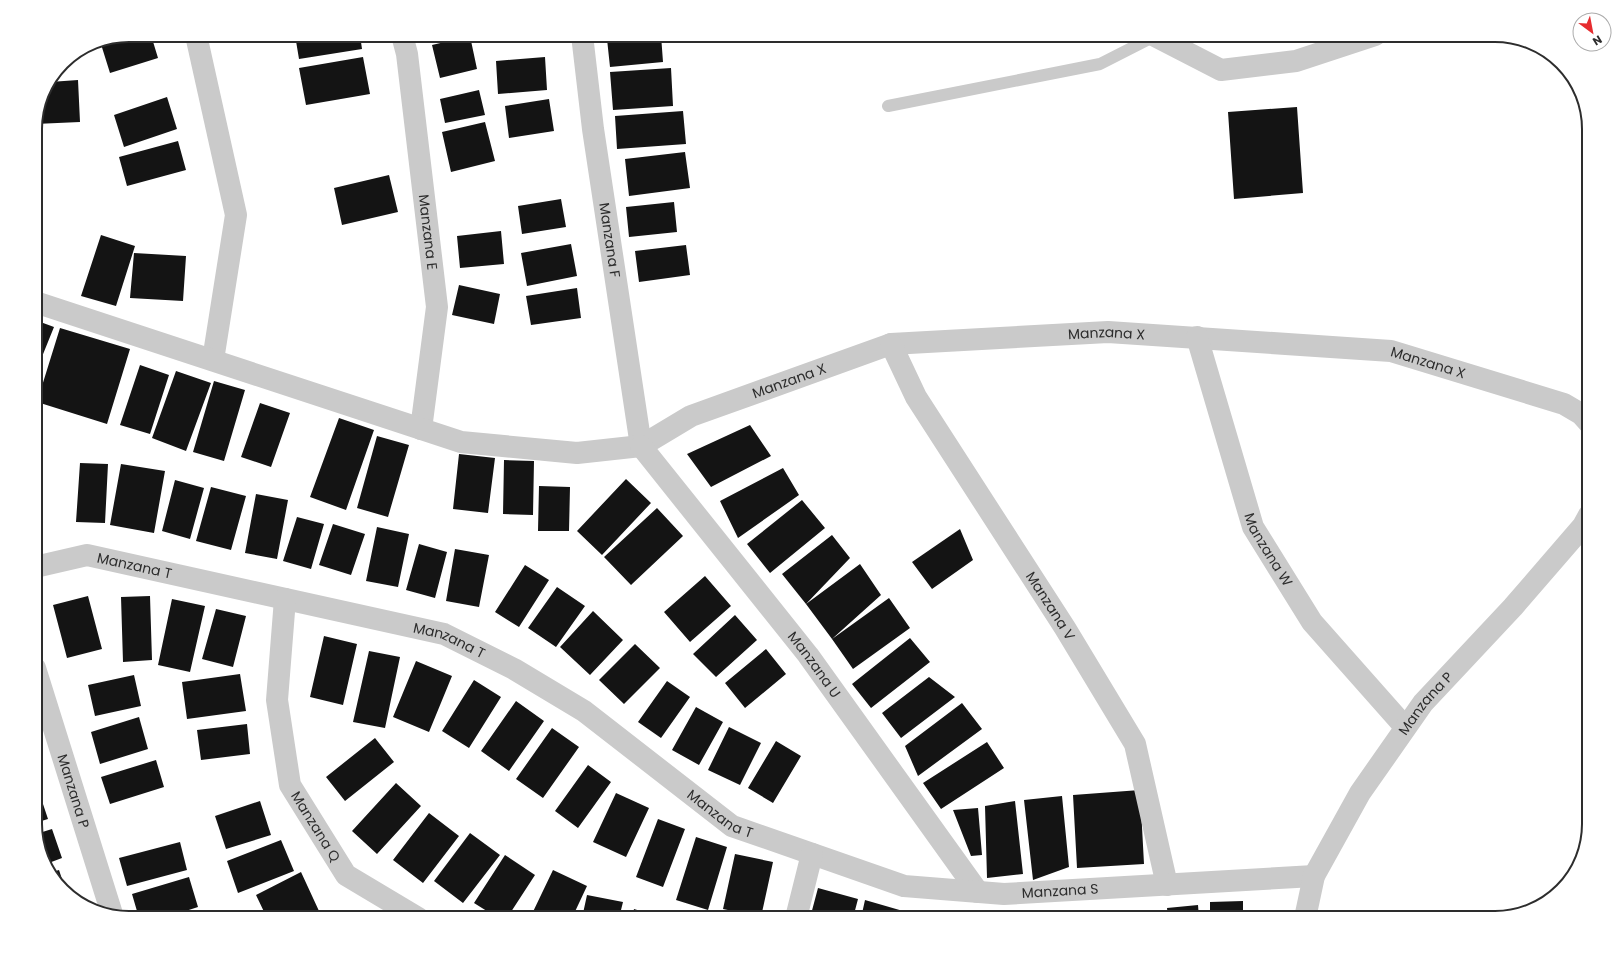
<svg xmlns="http://www.w3.org/2000/svg" width="1624" height="953" font-family="Poppins,sans-serif">
  <style>
    .building { fill: #141414 }
    .lines { fill: none; stroke-linecap: round; stroke-linejoin: round }
    .service { stroke: #cacaca; stroke-width: 12 }
    .minor { stroke: #cacaca; stroke-width: 22 }
    .labels { text-anchor: middle; stroke-width: 4; stroke-linejoin: round; paint-order: stroke }
    .street-label { font-size: 14px; fill: #2d2d2d; stroke: #fff }
    .rim { fill: none; stroke: #2d2d2d; stroke-width: 2 }
  </style>
  <rect width="100%" height="100%" fill="#fff"/>
  <path class="building" d="M129,35H151L158,58L110,73L100,41Z
    M295,35H360L362,49L299,59Z
    M420,35H435V36L421,39Z
    M649,35H661L663,62L610,67L607,39Z
    M470,36L477,69L440,78L432,45Z
    M363,57L370,94L306,105L299,68Z
    M545,57L547,90L498,94L496,61Z
    M671,68L673,106L613,110L610,72Z
    M78,80L80,122L35,124L42,93L50,82Z
    M479,90L485,115L445,123L440,99Z
    M167,97L177,129L124,147L114,115Z
    M549,99L554,131L509,138L505,106Z
    M1297,107L1303,193L1234,199L1228,112Z
    M683,111L686,144L617,149L615,116Z
    M485,122L495,161L451,172L442,132Z
    M178,141L186,170L127,186L119,157Z
    M685,152L690,188L629,196L625,159Z
    M389,175L398,212L342,225L334,188Z
    M561,199L566,227L522,234L518,206Z
    M674,202L677,232L629,237L626,207Z
    M501,231L504,264L460,268L457,236Z
    M101,235L135,246L116,306L81,296Z
    M571,244L577,276L527,286L521,253Z
    M686,245L690,275L639,282L635,251Z
    M134,253L186,256L183,301L130,298Z
    M459,285L500,294L494,324L452,315Z
    M577,288L581,318L531,325L526,296Z
    M35,320L54,327L35,374Z
    M60,328L130,349L107,424L37,402Z
    M140,365L169,375L150,434L120,425Z
    M176,371L211,383L186,451L152,438Z
    M214,381L245,390L224,461L193,452Z
    M260,403L290,413L271,467L241,457Z
    M339,418L374,430L346,510L310,497Z
    M750,425L771,456L711,487L687,454Z
    M377,436L409,445L388,517L357,508Z
    M459,454L495,458L488,513L453,509Z
    M504,460L534,461L533,515L503,514Z
    M80,463L108,464L105,523L76,522Z
    M121,464L165,471L154,533L110,525Z
    M783,468L799,495L738,538L720,501Z
    M626,479L651,503L602,555L577,531Z
    M175,480L204,488L190,539L162,531Z
    M539,486L570,487L569,531H538Z
    M211,487L246,496L231,550L196,541Z
    M256,494L288,500L277,559L245,553Z
    M802,500L825,528L770,573L747,544Z
    M657,508L683,536L631,585L604,557Z
    M297,517L324,524L311,569L283,561Z
    M333,524L365,534L351,575L319,565Z
    M377,527L409,534L398,587L366,581Z
    M960,529L973,560L932,589L912,562Z
    M832,535L850,558L806,604L782,574Z
    M419,544L447,552L435,598L406,590Z
    M455,549L489,555L479,607L446,601Z
    M860,564L881,595L832,639L806,604Z
    M525,565L549,580L519,627L495,612Z
    M705,576L731,606L690,642L664,612Z
    M557,587L585,606L556,647L528,628Z
    M88,596L102,649L67,658L53,605Z
    M150,596L152,660L123,662L121,597Z
    M889,598L910,628L853,669L832,639Z
    M172,599L205,606L190,672L158,665Z
    M216,609L246,616L233,667L202,659Z
    M593,611L623,640L590,675L560,647Z
    M735,615L757,640L716,677L693,654Z
    M324,636L357,644L343,705L310,697Z
    M910,638L930,662L871,708L852,684Z
    M635,644L660,668L624,704L599,680Z
    M766,649L786,674L745,708L725,683Z
    M369,651L400,657L385,728L353,722Z
    M416,661L452,676L429,732L393,717Z
    M240,674L246,711L187,719L182,682Z
    M134,675L141,706L95,716L88,685Z
    M929,677L955,697L901,738L882,713Z
    M474,680L501,697L469,748L442,731Z
    M667,681L690,697L661,738L638,722Z
    M516,701L544,721L509,771L481,751Z
    M962,703L982,729L918,776L905,746Z
    M696,707L723,722L699,765L672,750Z
    M139,717L148,749L100,764L91,732Z
    M247,724L250,754L201,760L197,730Z
    M729,727L761,743L740,785L708,770Z
    M552,728L579,747L543,798L516,779Z
    M375,738L394,762L345,801L326,777Z
    M776,741L801,756L773,803L748,788Z
    M987,742L1004,768L941,809L923,783Z
    M156,760L164,787L110,804L101,777Z
    M588,765L611,782L578,828L555,811Z
    M396,783L421,806L377,854L352,831Z
    M1140,790L1144,864L1077,868L1073,795Z
    M39,792L48,819L35,823V793Z
    M616,793L649,808L626,857L593,842Z
    M1062,796L1069,867L1033,880L1024,800Z
    M260,801L271,835L226,849L215,816Z
    M1015,801L1023,874L987,878L985,806Z
    M978,808L982,855L971,856L953,810Z
    M429,813L459,836L423,883L393,860Z
    M658,819L685,829L663,887L636,877Z
    M52,829L62,858L46,864L36,834Z
    M470,833L500,855L463,903L434,881Z
    M696,837L727,847L708,910L676,900Z
    M281,840L294,871L238,893L227,861Z
    M180,842L187,870L127,886L119,858Z
    M735,854L773,862L761,917L723,909Z
    M505,855L535,875L507,918H498L474,903Z
    M59,870L65,888L49,873Z
    M553,870L587,886L572,918H530Z
    M301,872L319,911L305,918H267L256,895Z
    M189,877L198,907L164,918H139L132,894Z
    M818,888L858,899L853,918H810Z
    M587,895L623,902L619,918H582Z
    M865,900L903,911L901,918H861Z
    M1243,901V918H1210V902Z
    M1198,905L1199,918H1168L1167,908Z
    M634,909L663,918H632Z
    M918,911L942,917V918H917Z
    M675,912L693,918H673Z
    M1115,912V918H1082V913Z
    M1126,912H1158V918H1126Z
    M1038,914H1074V918H1038Z
    M956,915L986,916V918H956Z"/>
  <g class="lines">
    <path class="service" d="M888,106L1100,64L1155,36"/>
    <g class="minor">
      <path d="M196,35L236,215L213,360"/>
      <path id="s1" d="M402,35L407,54L437,307L421,429"/>
      <path id="s2" d="M582,35L593,129L641,446"/>
      <path d="M1153,35L1221,70L1296,61L1375,35"/>
      <path id="s3" d="M35,302L461,442L577,453L641,446L691,416L891,344L1108,332L1391,351L1564,404L1581,414L1589,423"/>
      <path id="s4" d="M1197,337L1253,527L1312,622L1405,727"/>
      <path id="s5" d="M891,344L916,397L1065,628L1135,744L1167,885"/>
      <path id="s6" d="M641,446L808,655L978,892"/>
      <path id="s7" d="M35,567L87,555L444,634L514,669L584,711L732,826L904,886L1004,894L1314,876"/>
      <path id="s8" d="M285,599L277,700L290,785L346,875L418,918"/>
      <path id="s9" d="M35,668L112,914"/>
      <path d="M796,918L812,854"/>
      <path id="s10" d="M1305,918L1314,876L1360,793L1423,703L1513,607L1583,526L1589,515"/>
    </g>
  </g>
  <g class="labels">
    <g class="street-label">
      <text dy="5" stroke="none"><textPath href="#s1" startOffset="199">Manzana E</textPath></text>
      <text dy="5" stroke="none"><textPath href="#s2" startOffset="207">Manzana F</textPath></text>
      <text dy="5" stroke="none"><textPath href="#s3" startOffset="1116">Manzana X</textPath></text>
      <text dy="5" stroke="none"><textPath href="#s3" startOffset="1440">Manzana X</textPath></text>
      <text dy="5" stroke="none"><textPath href="#s3" startOffset="792">Manzana X</textPath></text>
      <text dy="5" stroke="none"><textPath href="#s4" startOffset="225">Manzana W</textPath></text>
      <text dy="5" stroke="none"><textPath href="#s7" startOffset="102">Manzana T</textPath></text>
      <text dy="5" stroke="none"><textPath href="#s5" startOffset="307">Manzana V</textPath></text>
      <text dy="5" stroke="none"><textPath href="#s7" startOffset="426">Manzana T</textPath></text>
      <text dy="5" stroke="none"><textPath href="#s6" startOffset="279">Manzana U</textPath></text>
      <text dy="5" stroke="none"><textPath href="#s10" startOffset="249">Manzana P</textPath></text>
      <text dy="5" stroke="none"><textPath href="#s9" startOffset="129">Manzana P</textPath></text>
      <text dy="5" stroke="none"><textPath href="#s7" startOffset="750">Manzana T</textPath></text>
      <text dy="5" stroke="none"><textPath href="#s8" startOffset="236">Manzana Q</textPath></text>
      <text dy="5" stroke="none"><textPath href="#s7" startOffset="1105">Manzana S</textPath></text>
    </g>
  </g>
  <path d="M0 0H1624V953H0ZM129 42H1495A87 87 0 0 1 1582 129V824A87 87 0 0 1 1495 911H129A87 87 0 0 1 42 824V129A87 87 0 0 1 129 42Z" fill="#fff" fill-rule="evenodd"/>
  <path class="rim" d="M129 42H1495A87 87 0 0 1 1582 129V824A87 87 0 0 1 1495 911H129A87 87 0 0 1 42 824V129A87 87 0 0 1 129 42Z"/>
  <g transform="translate(1592 32) rotate(148)"><circle r="19" fill="#ffffff" stroke="#ababab"/>
  <path d="M0-3L7 15L0 10L-7 15Z" fill="#e62c2f"/>
  <text y="-6" font-size="11" font-weight="bold" text-anchor="middle" fill="#2d2d2d">N</text>
  </g>
</svg>
